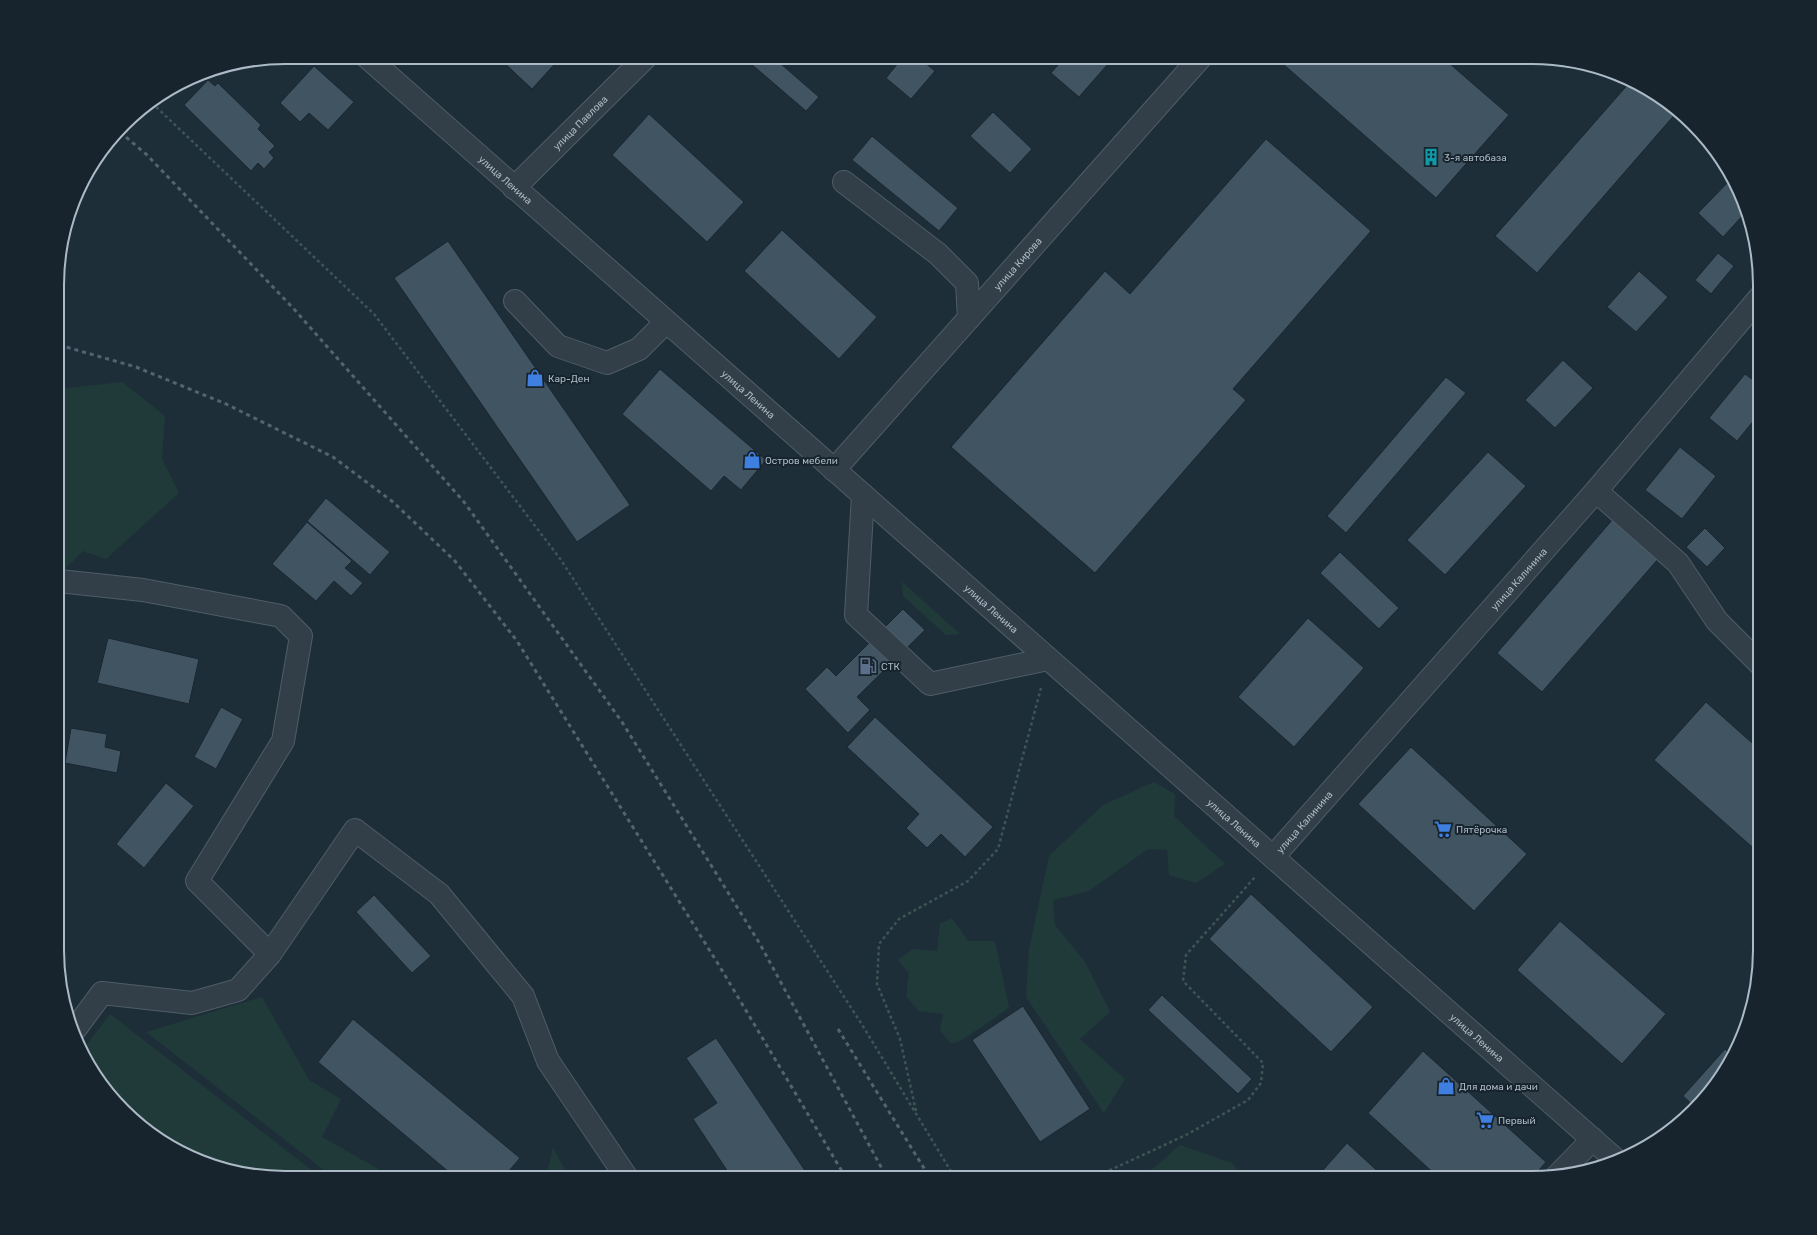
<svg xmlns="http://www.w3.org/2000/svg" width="1817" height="1235" font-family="Rubik,sans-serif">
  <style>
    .green { fill: #203a39 }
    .building { fill: #405461; stroke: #192630 }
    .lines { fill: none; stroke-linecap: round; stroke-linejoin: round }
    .minor-casing { stroke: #4f5d67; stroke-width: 24 }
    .path { stroke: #3d5655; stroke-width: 2.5; stroke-dasharray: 3 3; stroke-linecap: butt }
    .minor { stroke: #323f49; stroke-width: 22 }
    .rail { stroke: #536471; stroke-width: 3; stroke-dasharray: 4 4; stroke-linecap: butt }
    .labels { text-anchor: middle; stroke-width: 4; stroke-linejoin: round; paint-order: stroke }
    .street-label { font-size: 10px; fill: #abbac6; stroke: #17242d }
    .poi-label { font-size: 10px; fill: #abbac6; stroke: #17242d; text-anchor: start }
    .rim { fill: none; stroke: #abbac6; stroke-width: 2 }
  </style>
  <rect width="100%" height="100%" fill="#1e2e39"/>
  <path class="green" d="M122,382L165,416L162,459L179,493L106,559L83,551L64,570L59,569V389Z
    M902,582L960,634L946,635L903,596Z
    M1154,782L1175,794L1174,816L1225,864L1196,883L1169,875L1167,850L1148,849L1089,891L1053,900L1055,925L1085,962L1110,1012L1080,1039L1125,1079L1104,1113L1026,997L1029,949L1049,856L1103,805Z
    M952,918L968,941H995L1009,1008L962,1040L952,1044L940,1031L943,1014L919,1011L906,996L909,973L898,960L913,949L937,951L940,924Z
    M262,997L309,1080L341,1099L322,1137L394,1178H334L146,1032Z
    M110,1014L322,1178H285L212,1166L158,1139L124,1111L88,1064L83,1050Z
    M1180,1145L1232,1163L1244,1178H1142Z
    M553,1147L569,1178H546Z"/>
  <path class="building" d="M498,57H561L532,89Z
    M743,57H773L819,97L806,111Z
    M903,57H918L935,71L911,99L886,78Z
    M1065,57H1114L1079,97L1051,73Z
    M1275,57H1442L1509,115L1436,198Z
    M314,66L354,102L328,130L309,113L300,122L280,103Z
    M208,80L215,86L218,83L261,125L258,129L275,146L269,152L274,158L264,169L258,163L251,171L184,105Z
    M1630,82L1659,96L1677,112L1537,273L1495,236Z
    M993,112L1032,149L1010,173L970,136Z
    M649,114L744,202L707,242L612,155Z
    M872,136L958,208L939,231L852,160Z
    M1266,139L1371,231L1233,389L1246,400L1095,573L951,447L1105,271L1130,294Z
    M1732,178L1746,212L1723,237L1698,213Z
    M782,230L877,317L839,359L744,271Z
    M448,241L630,505L577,542L394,278Z
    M1718,253L1734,266L1711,294L1695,280Z
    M1639,271L1668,297L1636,332L1607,307Z
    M1563,360L1593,388L1555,428L1525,400Z
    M660,369L766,460L741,490L724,476L711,491L622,414Z
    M1745,374L1760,385V413L1737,441L1709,418Z
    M1446,377L1466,393L1346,533L1327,516Z
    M1680,447L1716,476L1682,519L1645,490Z
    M1488,452L1526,486L1445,575L1407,540Z
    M326,498L390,552L370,575L307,521Z
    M1613,519L1659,558L1542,692L1497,653Z
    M307,522L352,561L345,568L363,583L351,596L334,581L316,601L272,564Z
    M1705,528L1725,548L1707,567L1686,547Z
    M1340,552L1399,608L1379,629L1320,573Z
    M903,609L925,630L857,697L870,710L848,733L805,689L827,667L836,676Z
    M1308,618L1364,668L1294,747L1238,697Z
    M108,638L199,659L189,704L97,683Z
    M1706,702L1760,750V854L1654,760Z
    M221,707L243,719L216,769L194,757Z
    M875,717L993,827L965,857L941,834L927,848L906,828L919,814L847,747Z
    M71,728L107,734L105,747L121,751L117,773L65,763Z
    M1411,747L1527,854L1474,911L1358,804Z
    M166,783L194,806L144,868L116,844Z
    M1251,894L1373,1007L1331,1052L1209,939Z
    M374,895L431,956L412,973L356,912Z
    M1560,921L1666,1014L1622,1064L1517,970Z
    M1162,995L1252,1079L1238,1094L1148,1010Z
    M1023,1006L1090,1109L1040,1142L972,1040Z
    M353,1019L520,1158L503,1178H456L318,1062Z
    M716,1038L810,1178H732L693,1119L717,1103L686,1058Z
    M1725,1049L1732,1055L1721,1077L1695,1107L1683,1096Z
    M1423,1051L1546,1162L1532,1178H1439L1368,1113Z
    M1347,1143L1385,1178H1316Z"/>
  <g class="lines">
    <g class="minor-casing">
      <g id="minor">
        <path id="s1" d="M367,57L1616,1160"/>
        <path d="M844,182L938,254L967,283L969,318"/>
        <path id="s2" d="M514,188L646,57"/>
        <path d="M515,301L558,346L607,363L639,349L666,322"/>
        <path id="s3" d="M834,470L1201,57"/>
        <path d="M1596,491L1678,563L1717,621L1760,664"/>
        <path d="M863,495L856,615L930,684L1048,659"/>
        <path d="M59,581L143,590L281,616L301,636L283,741L197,881L270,954L355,830L439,894L523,996L548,1061L627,1178"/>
        <path id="s4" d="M1273,857L1596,491L1760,297"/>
        <path d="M76,1028L102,993L192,1003L238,990L270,954"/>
        <path d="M1557,1176L1593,1139"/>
      </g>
    </g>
    <path class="path" d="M152,103L374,314L561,560L861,1023L955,1178
      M916,1111L900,1039L877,984L879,944L899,919L968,881L998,849L1041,688
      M1093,1178L1186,1135L1248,1100L1261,1083L1263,1063L1183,981L1186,955L1255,877"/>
    <use href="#minor" class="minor"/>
    <path class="rail" d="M120,132L147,155L293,308L464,502L622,722L760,944L887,1178
      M59,345L136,367L226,404L333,457L393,502L455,561L517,641L720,967L846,1178
      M838,1029L930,1178"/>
  </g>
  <defs>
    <g id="building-bare" transform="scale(1.38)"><path d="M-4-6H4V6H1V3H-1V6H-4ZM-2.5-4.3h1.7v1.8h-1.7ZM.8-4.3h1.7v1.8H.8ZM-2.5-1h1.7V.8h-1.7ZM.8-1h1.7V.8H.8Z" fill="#0f9aa8" stroke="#17242d" stroke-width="2.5" paint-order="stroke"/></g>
    <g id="shop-bare" transform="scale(1.38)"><path d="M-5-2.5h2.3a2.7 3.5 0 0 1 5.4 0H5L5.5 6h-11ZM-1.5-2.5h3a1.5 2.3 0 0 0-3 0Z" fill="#3f7fe0" stroke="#17242d" stroke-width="2.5" paint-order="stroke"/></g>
    <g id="fuel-bare" transform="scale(1.38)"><path d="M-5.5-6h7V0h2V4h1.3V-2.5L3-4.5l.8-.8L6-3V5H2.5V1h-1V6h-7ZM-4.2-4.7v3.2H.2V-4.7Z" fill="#5c6f8a" stroke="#17242d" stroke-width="2.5" paint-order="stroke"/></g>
    <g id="supermarket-bare" transform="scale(1.38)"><path d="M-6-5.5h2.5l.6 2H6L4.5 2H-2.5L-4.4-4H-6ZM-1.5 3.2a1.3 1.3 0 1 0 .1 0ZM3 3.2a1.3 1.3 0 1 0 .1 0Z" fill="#3f7fe0" stroke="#17242d" stroke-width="2.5" paint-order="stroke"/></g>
  </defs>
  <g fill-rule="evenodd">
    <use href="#building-bare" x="1431" y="157"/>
    <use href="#shop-bare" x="535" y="378"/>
    <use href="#shop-bare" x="752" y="460"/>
    <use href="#fuel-bare" x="868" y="666"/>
    <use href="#supermarket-bare" x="1443" y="829"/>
    <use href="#shop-bare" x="1446" y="1086"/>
    <use href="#supermarket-bare" x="1485" y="1120"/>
  </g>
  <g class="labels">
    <g class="street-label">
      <text dy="4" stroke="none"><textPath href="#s2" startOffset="93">улица Павлова</textPath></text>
      <text dy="4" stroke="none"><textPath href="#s1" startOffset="185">улица Ленина</textPath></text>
      <text dy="4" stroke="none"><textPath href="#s3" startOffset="276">улица Кирова</textPath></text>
      <text dy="4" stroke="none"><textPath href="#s1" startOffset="509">улица Ленина</textPath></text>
      <text dy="4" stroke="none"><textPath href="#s4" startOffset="371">улица Калинина</textPath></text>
      <text dy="4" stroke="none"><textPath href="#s1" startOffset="833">улица Ленина</textPath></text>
      <text dy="4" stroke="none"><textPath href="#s4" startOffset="47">улица Калинина</textPath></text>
      <text dy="4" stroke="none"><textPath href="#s1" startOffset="1157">улица Ленина</textPath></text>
      <text dy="4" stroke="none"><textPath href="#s1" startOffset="1481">улица Ленина</textPath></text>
    </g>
    <g class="poi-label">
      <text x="1444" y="161">3-я автобаза</text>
      <text x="548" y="382">Кар-Ден</text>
      <text x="765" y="464">Остров мебели</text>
      <text x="881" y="670">СТК</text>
      <text x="1456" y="833">Пятёрочка</text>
      <text x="1459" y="1090">Для дома и дачи</text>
      <text x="1498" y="1124">Первый</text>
    </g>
  </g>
  <path d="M0 0H1817V1235H0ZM285 64H1532A221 221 0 0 1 1753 285V950A221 221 0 0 1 1532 1171H285A221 221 0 0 1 64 950V285A221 221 0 0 1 285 64Z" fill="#17242d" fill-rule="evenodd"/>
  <path class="rim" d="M285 64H1532A221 221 0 0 1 1753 285V950A221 221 0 0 1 1532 1171H285A221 221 0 0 1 64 950V285A221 221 0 0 1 285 64Z"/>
</svg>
